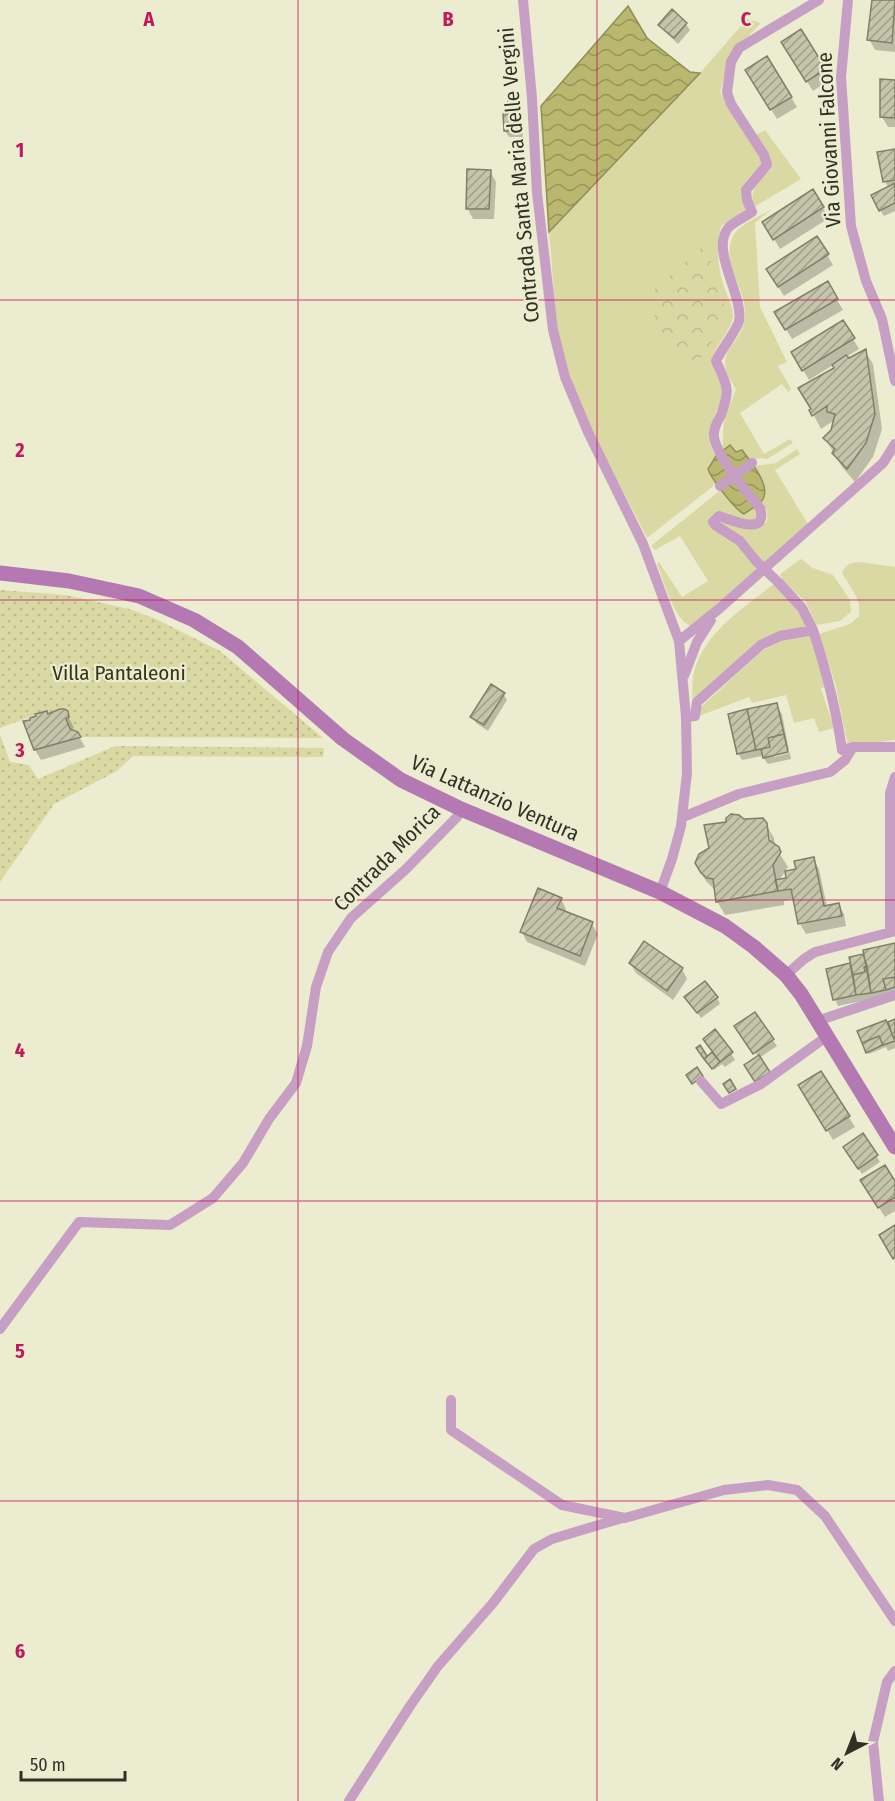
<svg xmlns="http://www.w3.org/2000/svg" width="895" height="1801" font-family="'Fira Sans Condensed',sans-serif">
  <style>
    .grass { fill: #dad9a4 }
    .park { fill: url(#park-crowns) }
    .garden { fill: url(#garden-dots) }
    .water { fill: url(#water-waves); stroke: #908f58; stroke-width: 1.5 }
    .shadow { fill: #0003; fill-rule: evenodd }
    .building { fill: url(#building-hatch); stroke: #808067; stroke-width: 1.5 }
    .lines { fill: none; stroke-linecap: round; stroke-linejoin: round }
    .street { stroke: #c79fc5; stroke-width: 10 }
    .secondary { stroke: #b479b2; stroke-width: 15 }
    .street-bridge { stroke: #c79fc5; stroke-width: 10 }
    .grid { fill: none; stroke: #c2185b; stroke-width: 1.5; stroke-opacity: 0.55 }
    .labels { text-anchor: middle; stroke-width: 4.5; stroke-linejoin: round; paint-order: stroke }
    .street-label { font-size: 21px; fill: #303026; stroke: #ebecd0 }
    .park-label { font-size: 21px; fill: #363514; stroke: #ebecd0 }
    .grid-label { font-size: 20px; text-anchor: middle; font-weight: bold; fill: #c2185b; stroke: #ebecd0; stroke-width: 4.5; stroke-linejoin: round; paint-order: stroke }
  </style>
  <defs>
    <pattern id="park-crowns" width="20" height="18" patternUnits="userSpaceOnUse" patternTransform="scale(1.5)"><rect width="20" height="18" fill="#dad9a4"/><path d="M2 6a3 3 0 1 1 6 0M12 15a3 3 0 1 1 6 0" fill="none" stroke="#bbbb8d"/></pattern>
    <pattern id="garden-dots" width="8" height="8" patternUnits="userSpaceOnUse" patternTransform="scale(1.5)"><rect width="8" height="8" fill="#dad9a4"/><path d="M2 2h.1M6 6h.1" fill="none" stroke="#bbbb8d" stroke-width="1.8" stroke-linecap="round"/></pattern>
    <pattern id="water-waves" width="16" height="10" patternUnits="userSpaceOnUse" patternTransform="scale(1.5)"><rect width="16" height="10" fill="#b9b86e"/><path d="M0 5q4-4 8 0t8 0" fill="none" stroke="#97965a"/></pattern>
    <pattern id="building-hatch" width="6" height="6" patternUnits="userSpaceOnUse" patternTransform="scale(1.5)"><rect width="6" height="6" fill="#c4c5aa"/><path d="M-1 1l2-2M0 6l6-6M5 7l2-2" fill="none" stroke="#a0a08a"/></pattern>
  </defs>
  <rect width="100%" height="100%" fill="#ebecd0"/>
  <path class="grass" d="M747,19L761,23L730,55L720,92L762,157L765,168L745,189V212L721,226C716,250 717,266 725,289C728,298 733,306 733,315C732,331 717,341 714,356C710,373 724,381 723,395C722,402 718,407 716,412C709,427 706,441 716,456L708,469L717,483L647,538C616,475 579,414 561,346C553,311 553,268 549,232L700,73Z
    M765,130L801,179L754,207C748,187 761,181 772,168L768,155L755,135Z
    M772,209L755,223L760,307L787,362L778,366L791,389L788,392L782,384L740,413L764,454L790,439L793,443L767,459L760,458L751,461L739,452L722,451L724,421L736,389C707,348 745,348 745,314C746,289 722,265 732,238C738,224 759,217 772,209Z
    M797,449L800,454L775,470L808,524L764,563L717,523L719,519L762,525L767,522C768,513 767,508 761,501L765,489L755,466L776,463Z
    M722,489L739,512L754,507L760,513L755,521L713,515L758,569L691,626C674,620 664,581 657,564L659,562L682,597L708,581L680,536L655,550L651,546Z
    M801,559L813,568L833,575L850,600L851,612L840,621L816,625L806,602L784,582L780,574Z
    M859,562L895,567V740L848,746L835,683L819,634L850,624L859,616C862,599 850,587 842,573C846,564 850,563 859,562Z
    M775,583L800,608L809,629L780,633L692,700C693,693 692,684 693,677C701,634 744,608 775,583Z
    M810,635L827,684L821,689L834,728L819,732L814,718L794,723L786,695L752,703L749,697L699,716L701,707L762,651L782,640Z"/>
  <path class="park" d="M706,244L725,308L722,328L694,368L670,356L647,296Z"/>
  <path class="garden" d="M0,590L66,595L129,609L156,619L220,651L323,738L81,737L78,732L70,729L66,719L69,717L68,712L64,709L48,714L47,711L0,728Z
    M0,734L10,762L29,765L38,779L115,746L324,748L323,757L133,756L117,771L54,804L0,882Z"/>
  <path class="water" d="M628,6L647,38L690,72L700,73L549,232L541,106Z
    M730,445L736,452L742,450C750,461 771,485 763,499C760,505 749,510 744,514C735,510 711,478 708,469L716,456Z"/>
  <path class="shadow" d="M874,0H895V52L875,50L869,39Z
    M686,24L690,30L678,44L664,31L660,25Z
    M788,52L825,69L831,79L813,91Z
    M767,58L797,107L777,119L753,80Z
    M895,83V127H888L882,117Z
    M519,98L523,137H509L505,131L509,115Z
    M895,150V211L884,216L880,210L889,188L885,182Z
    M490,171L496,182L494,219H473L467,208Z
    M813,191L829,218L780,249L764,222Z
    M827,255L833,265L784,296L774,280Z
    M827,283L843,310L792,339L776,313Z
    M843,322L859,349L846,357L848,360L865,351L873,364L882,429L873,457L855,482L842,467L825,438L832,431L835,420L821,429L811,410L835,369L833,365L809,380L793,353Z
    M503,694L507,700L488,731L476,723L472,717Z
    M776,704L782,714L789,750L774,754V757L790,753L791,759L768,764L762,756L742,760L738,753Z
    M66,712L74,728L70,731L77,733L85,747L41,760L35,750L25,722Z
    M744,820L765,823L774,838L775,846L788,867L779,881L788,879L813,859L819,869L827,907L838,904L844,914L846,926L806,934L800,924L795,899L784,901V905L725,915L717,901L716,891L706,881L697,867ZM766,832H769L772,847L769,848Z
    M561,899L566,909L565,912L592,924L598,934L585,966L527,942L522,932Z
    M895,945V990L876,998L838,1006L835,999L828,970L852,964H867Z
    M630,963L682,969L687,979L673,1000L636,973Z
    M717,997L720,1004L701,1018L690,1003Z
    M755,1014L777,1046L759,1058L740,1033Z
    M895,1021V1048L888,1051L886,1047L869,1054L867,1052L887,1024Z
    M699,1047L707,1058L714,1053H731L735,1060L725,1067L722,1064L714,1070L699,1051Z
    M821,1073L855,1127L833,1140L801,1086Z
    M848,1154L876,1155L880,1162L862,1174Z
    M895,1183V1211L885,1217L868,1191Z"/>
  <path class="building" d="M872,0H895L892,43L867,40Z
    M672,9L687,23L674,38L658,25Z
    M801,29L826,69L806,82L781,42Z
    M767,56L792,97L770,110L745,70Z
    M880,79L895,80V118L880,117Z
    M508,97H520V114H508Z
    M503,114H520V131H504Z
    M895,149V180L883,182L877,152Z
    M467,169L491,170L489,209H466Z
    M895,183V203L879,211L871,195Z
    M813,189L824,207L773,240L762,222Z
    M817,236L829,254L778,287L766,269Z
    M828,281L838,299L785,330L774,312Z
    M843,320L855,338L802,371L791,352Z
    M866,349L875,414L866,443L847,469L832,453L835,449L823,438L831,430L835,414L827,412V406L812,416L809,410L811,409L798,388L834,368L832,365L846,355L849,358Z
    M491,684L505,693L484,725L470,717Z
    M777,703L784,734L768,738L770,747L756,750L747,709Z
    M60,709H64L68,711L69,717L66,719L70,729L78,732L81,737L34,750L23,721L30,720V718L36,716L35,714L47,711L48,714Z
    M747,709L756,750L737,754L728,714Z
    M784,734L788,752L763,758L761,749L770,747L768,738Z
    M731,814L739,815L744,819L763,818L767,823L769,840L779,847L781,852L773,865L778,891L716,902L713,879L707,878L701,873L695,863L699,854L709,848L704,825L726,822V818Z
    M814,857L824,906L839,903L842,916L798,924L791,889L778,891L775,880L786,878L785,871L796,869L794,861Z
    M538,888L562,898L557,908L593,922L580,956L520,932Z
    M644,941L683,968L667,991L629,963Z
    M895,943V978V977L883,979L886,990L871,993L863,950Z
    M863,954L867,966L864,967L865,972L853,975L849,957Z
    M850,963L856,995L833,1000L826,969Z
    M867,966L871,993L856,995L853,975L865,972L864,967Z
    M895,977V987L886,990L883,979Z
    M705,981L718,997L697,1013L684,997Z
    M755,1012L774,1039L753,1054L734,1026Z
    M895,1019V1037H893L888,1022Z
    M886,1020L895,1041L883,1045L879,1036L862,1043L857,1031Z
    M715,1029L733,1052L720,1062L703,1039Z
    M879,1036L883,1045L866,1053L862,1043Z
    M700,1045L707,1056L704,1059L696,1048Z
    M712,1052L720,1062L712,1069L704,1059Z
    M759,1055L770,1072L755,1082L744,1065Z
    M697,1067L703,1076L692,1084L686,1075Z
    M821,1071L850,1116L826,1131L798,1085Z
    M730,1079L736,1089L729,1093L723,1084Z
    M863,1133L878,1155L858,1169L843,1147Z
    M885,1165L895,1181V1197L878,1208L860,1180Z
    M895,1225V1258L893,1259L879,1235Z"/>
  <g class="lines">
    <path class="street" d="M523,0L532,98L537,193L553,330L565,377L588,432L643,544L679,641L686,717L687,773L681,826L672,859L660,892
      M848,0L841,77L851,226L866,281L882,319L895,381
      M720,486L752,463
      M756,561L740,541L715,525L713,522L719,516C731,520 769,537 760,508C748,494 711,450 714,432C715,426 718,420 721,415C731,388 727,386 716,361C721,350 737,330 739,321C744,296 709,249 729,227C735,221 745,217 752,212L747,200L746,190L767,165L764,155L731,104L727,92L731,62L739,48L819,0
      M779,583L802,608L813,630
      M679,641L720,608L883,463L895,444
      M684,676L697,642L711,620
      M686,717L695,716L697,702L761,645L780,636L813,630C826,670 836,708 842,750L853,747H895
      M683,817L739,794L830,772L845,760L853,747
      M890,932V793L895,777
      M786,975L804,959L815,952L895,931
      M817,1021L895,995
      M701,1081L721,1104L761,1084L826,1037
      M0,1329L79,1222L170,1225L213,1198L243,1163L269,1119L296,1083L307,1046L316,987L328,952L351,918L405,870L457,817L461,809
      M451,1400V1430L562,1505L625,1518L724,1490L768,1485L797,1490L825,1516L895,1621
      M349,1801L410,1706L438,1666L493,1603L534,1549L552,1539L622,1518
      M879,1801L873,1742L887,1682L895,1671"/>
    <path class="secondary" d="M0,573L69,581L139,596L194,620L238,647L343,739L401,780L461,809L660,892L725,926L754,947L786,975L801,994L895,1147"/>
    <path class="street-bridge" d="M756,561L779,583"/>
  </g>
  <path class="grid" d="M298,0V1801M597,0V1801M0,300H895M0,600H895M0,900H895M0,1201H895M0,1501H895"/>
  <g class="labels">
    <g class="street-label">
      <text transform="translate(829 140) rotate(-93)" y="7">Via Giovanni Falcone</text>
      <text transform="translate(519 175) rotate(-95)" y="7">Contrada Santa Maria delle Vergini</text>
      <text transform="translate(495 798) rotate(24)" y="7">Via Lattanzio Ventura</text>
      <text transform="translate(387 858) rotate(-45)" y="7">Contrada Morica</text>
    </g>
    <g class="park-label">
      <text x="119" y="680">Villa Pantaleoni</text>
    </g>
  </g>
  <g class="grid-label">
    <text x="149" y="26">A</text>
    <text x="448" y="26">B</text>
    <text x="746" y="26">C</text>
    <text x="20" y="157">1</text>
    <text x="20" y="457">2</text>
    <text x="20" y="757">3</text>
    <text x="20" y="1057">4</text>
    <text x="20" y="1358">5</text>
    <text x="20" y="1658">6</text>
  </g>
  <g transform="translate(847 1753) rotate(222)" stroke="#ebecd0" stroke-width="4.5" paint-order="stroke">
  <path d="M0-4.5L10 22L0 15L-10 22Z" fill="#303026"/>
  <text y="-9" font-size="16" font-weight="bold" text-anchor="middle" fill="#303026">N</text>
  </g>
  <path d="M21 1771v9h104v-9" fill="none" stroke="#303026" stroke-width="3"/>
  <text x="30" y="1771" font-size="18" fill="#303026" stroke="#ebecd0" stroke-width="4.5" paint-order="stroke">50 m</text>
</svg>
